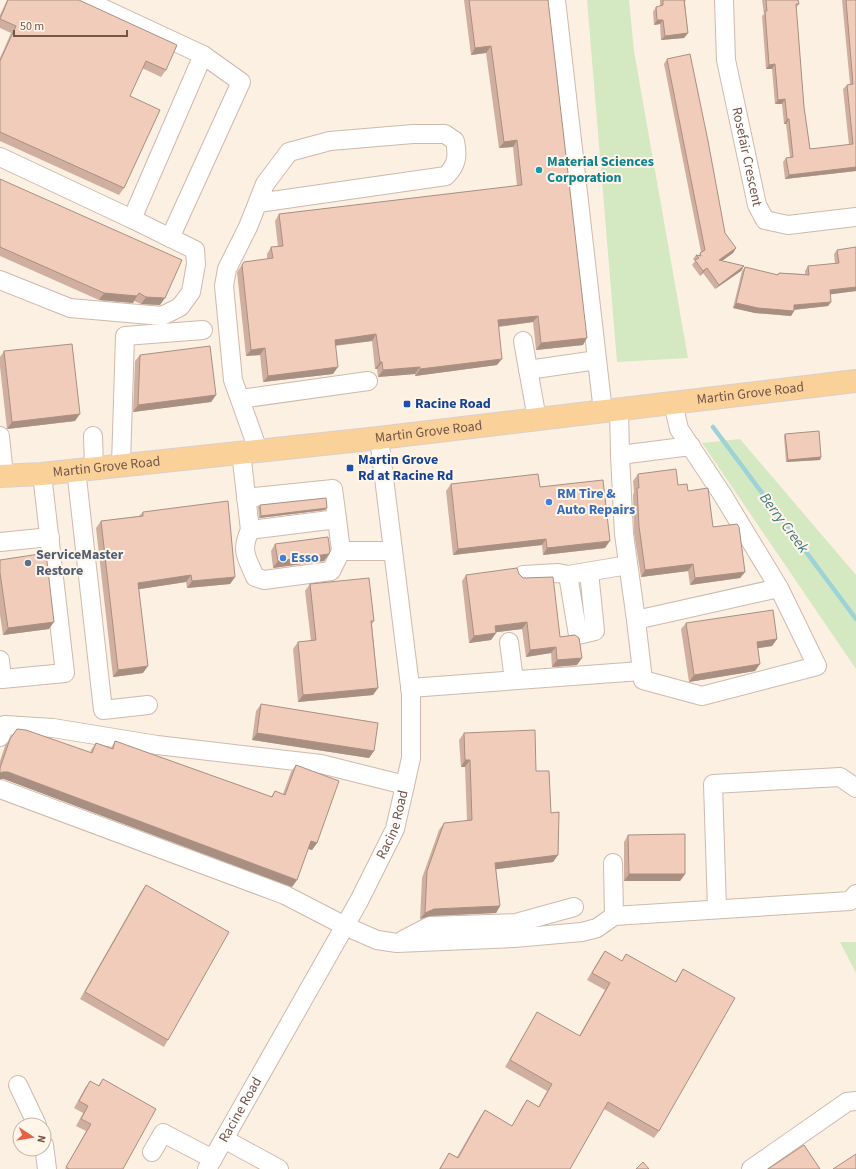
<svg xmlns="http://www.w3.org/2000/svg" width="856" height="1169" viewBox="0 0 856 1169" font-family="'Source Sans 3',sans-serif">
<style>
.green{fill:#d4e9c1}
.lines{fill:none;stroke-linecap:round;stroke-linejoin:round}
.stream{stroke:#9dd2d7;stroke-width:4.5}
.minor-casing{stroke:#cfb9ac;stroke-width:20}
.major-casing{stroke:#d8cfcc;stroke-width:24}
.minor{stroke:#fff;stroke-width:18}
.major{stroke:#fbd19a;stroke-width:22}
.wall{fill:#d0afa0}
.shaded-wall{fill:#a98f82}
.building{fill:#f2ccba;stroke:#a98f82}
.culture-dot{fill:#0f9aa8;stroke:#fff5e8;stroke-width:1.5}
.transit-dot{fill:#1a4fb4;stroke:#fff5e8;stroke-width:1.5}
.shop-dot{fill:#3f7fe0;stroke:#fff5e8;stroke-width:1.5}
.service-dot{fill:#5c6f8a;stroke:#fff5e8;stroke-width:1.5}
.labels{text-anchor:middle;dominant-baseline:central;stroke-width:4;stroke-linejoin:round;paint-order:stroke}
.street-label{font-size:14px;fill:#745548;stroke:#fff5e8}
.culture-label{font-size:14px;font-weight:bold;fill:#0d838f;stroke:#fff5e8;text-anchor:start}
.transit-label{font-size:14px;font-weight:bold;fill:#164399;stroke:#fff5e8;text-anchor:start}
.shop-label{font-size:14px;font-weight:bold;fill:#366cbe;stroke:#fff5e8;text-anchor:start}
.service-label{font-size:14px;font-weight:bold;fill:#4e5e75;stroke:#fff5e8;text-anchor:start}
.water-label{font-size:15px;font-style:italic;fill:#3f7a80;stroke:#fff5e8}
</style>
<rect width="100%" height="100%" fill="#fcf0e2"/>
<path class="green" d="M 587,0 L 629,0 L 634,51 L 688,358 L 617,362 Z
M 740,439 L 856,575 L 856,669 L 702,443 Z
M 840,942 L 856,942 L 856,973 Z"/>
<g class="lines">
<path class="stream" d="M 713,427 L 856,619"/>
<g class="minor-casing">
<g id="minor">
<path d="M 556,0 L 603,412"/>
<path id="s1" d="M 724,0 L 726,60 L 757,205 L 765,220 L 788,225 L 856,217"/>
<path d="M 0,157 L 132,219 L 203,55 L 85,0"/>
<path d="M 258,203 L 446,176 C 457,165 458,156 455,141 L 445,134 L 413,134 L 330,141 L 289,152 L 265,184 L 248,227 L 227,269 L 224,286 L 233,380 L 258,450"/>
<path d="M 170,238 L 241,82 L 203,55"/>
<path d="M 0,280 L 70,308 L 162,316 L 180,307 L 191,292 L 196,264 L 195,250 L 132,219"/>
<path d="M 523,341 L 537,419"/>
<path d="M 528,370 L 597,360"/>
<path d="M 240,399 L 368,381"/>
<path d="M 619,409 L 620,455 L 691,446"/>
<path d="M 0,436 L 4,476"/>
<path d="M 93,436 L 94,467"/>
<path d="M 241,452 L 250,530 L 337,519 L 341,551 L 393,551"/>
<path d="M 620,455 L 624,534 L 636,620 L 779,588 L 722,494 L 679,429 L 673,403"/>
<path d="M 121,464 L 125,336 L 203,330"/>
<path d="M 76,469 L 103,710 L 148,705"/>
<path d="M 246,498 L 333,489 L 337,519"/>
<path d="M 250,530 C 240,552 247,557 255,577 L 264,580 L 331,571 L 341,551"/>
<path d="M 0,542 L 50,537"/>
<path d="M 523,575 L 558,573 L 568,575 L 628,565"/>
<path d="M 568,575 L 578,635 L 595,631 L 589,572"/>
<path d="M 636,620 L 643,680 L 702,696 L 817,666 L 779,588"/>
<path d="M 509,642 L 514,680"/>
<path d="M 0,660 L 2,679 L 65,673 L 42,474"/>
<path d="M 410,688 L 641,671"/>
<path d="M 0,737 L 5,725 L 53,728 L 157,745 L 321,764 L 405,785"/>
<path d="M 0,789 L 285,895 L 345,926 L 377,940 L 397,943 L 514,938 L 582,932 L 597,928 L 614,916 L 850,901 L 856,894"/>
<path d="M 613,863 L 614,916"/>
<path d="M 717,909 L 713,784 L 840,777 L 856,788"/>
<path d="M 403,940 L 430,926 L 516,923 L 574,907"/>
<path d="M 18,1085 L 37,1125"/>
<path d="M 224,1139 L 279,1169"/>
<path d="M 44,1145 L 47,1169"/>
<path d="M 152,1152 L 163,1133 L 213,1159"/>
<path id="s2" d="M 207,1169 L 359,901 L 395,829 L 405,785 L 411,758 L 411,694 L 379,438"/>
<path d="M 751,1169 L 847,1102 L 856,1101"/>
</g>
</g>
<g class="major-casing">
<g id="major">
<path id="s3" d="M 0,476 L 42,474 L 379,438 L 856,381"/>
</g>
</g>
<use href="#minor" class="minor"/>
<use href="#major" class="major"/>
</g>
<path class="wall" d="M 7,0 L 79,0 L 166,70 L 161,77 L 142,68 L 130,96 L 124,188 L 119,195 L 0,141 L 0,58 L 11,33 L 0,28 L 0,15 Z
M 464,0 L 548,0 L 583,345 L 536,350 L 533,322 L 499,327 L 497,365 L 415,376 L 415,374 L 378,377 L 377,369 L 375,369 L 372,341 L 335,346 L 333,374 L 263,382 L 260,355 L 246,356 L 237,272 L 244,262 L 267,259 L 267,254 L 271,247 L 278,247 L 275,221 L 279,214 L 517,186 L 513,147 L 499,148 L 486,53 L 471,55 Z
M 660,0 L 686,0 L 685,2 L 688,33 L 684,38 L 661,40 L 660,24 L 654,25 L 653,12 L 656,7 L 660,6 Z
M 762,0 L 798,0 L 799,4 L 796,8 L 804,107 L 810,149 L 849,145 L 843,89 L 847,85 L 850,84 L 842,0 L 856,0 L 856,171 L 785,179 L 783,162 L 786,158 L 790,157 L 786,124 L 784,124 L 782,104 L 775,104 L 772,69 L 766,69 L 762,16 L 764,14 Z
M 667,59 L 725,233 L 736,248 L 733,253 L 722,261 L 744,266 L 741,271 L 715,289 L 703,273 L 700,276 L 692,265 L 695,261 L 693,259 L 696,255 L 699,255 L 701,252 L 664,64 Z
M 0,179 L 160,305 L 141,304 L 134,301 L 133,303 L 99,300 L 0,256 Z
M 837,250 L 856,291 L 830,294 L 831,302 L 828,306 L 794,310 L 794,311 L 791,316 L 755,313 L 733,308 L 742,271 L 745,267 L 777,275 L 779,273 L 805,274 L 805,271 L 808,266 L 835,264 L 834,254 Z
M 4,351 L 75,421 L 7,429 L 0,367 L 0,357 Z
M 140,355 L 216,395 L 211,402 L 133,412 L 135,361 Z
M 785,434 L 821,457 L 820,460 L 786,462 L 784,436 Z
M 638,474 L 678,485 L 688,491 L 745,572 L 740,578 L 690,585 L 688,571 L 641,577 L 634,533 L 633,495 L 634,492 L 633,481 Z
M 451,484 L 540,487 L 605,548 L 543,555 L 542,545 L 453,555 L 446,491 Z
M 260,505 L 325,510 L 259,518 L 258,507 Z
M 143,512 L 235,577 L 230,584 L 187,588 L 186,582 L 139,589 L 143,673 L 113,677 L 96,528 L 101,521 L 139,516 Z
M 275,544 L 329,554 L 324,561 L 273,568 L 271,551 Z
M 0,560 L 49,629 L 3,635 L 0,615 Z
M 519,574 L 560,637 L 577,665 L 552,667 L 551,653 L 526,657 L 522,629 L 496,632 L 496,633 L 491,640 L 469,643 L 462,581 L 466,575 Z
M 310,584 L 374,621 L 372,624 L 378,688 L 373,695 L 298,702 L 293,649 L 298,642 L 311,641 L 305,591 Z
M 686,623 L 777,639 L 772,646 L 758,648 L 755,671 L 689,682 L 681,629 Z
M 261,704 L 374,751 L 369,758 L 252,740 L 256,711 Z
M 17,729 L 90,753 L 91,750 L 96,743 L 111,748 L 115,741 L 271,797 L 275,791 L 283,794 L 291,772 L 296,765 L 317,843 L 312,850 L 308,849 L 297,880 L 292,887 L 4,779 L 0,779 L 0,761 L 5,746 Z
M 464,733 L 536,771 L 551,813 L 558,855 L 553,862 L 496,869 L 500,906 L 496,913 L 430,916 L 420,919 L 422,878 L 439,830 L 444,823 L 467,821 L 465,767 L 461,767 L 459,740 Z
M 628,835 L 685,874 L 680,881 L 624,881 L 624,842 Z
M 146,885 L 168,1040 L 164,1047 L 80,999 L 141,892 Z
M 605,951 L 622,961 L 626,954 L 675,982 L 683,969 L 659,1131 L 654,1138 L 604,1109 L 570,1169 L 439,1169 L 449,1153 L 457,1157 L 480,1117 L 485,1110 L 512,1126 L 522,1107 L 527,1100 L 538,1107 L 547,1091 L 505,1067 L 533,1019 L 537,1012 L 579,1036 L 605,990 L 587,980 L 600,958 Z
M 103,1079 L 123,1169 L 65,1169 L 86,1131 L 76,1126 L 83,1113 L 74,1108 L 85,1088 L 90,1081 L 98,1086 Z"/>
<path class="shaded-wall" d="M 657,20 L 663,20 L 660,24 L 654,25 Z
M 688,33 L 684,38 L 661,40 L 665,36 Z
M 491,46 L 486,53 L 471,55 L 475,48 Z
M 775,64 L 772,69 L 766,69 L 769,65 Z
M 785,99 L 782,104 L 775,104 L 778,100 Z
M 787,119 L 789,119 L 786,124 L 784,124 Z
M 517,140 L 513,147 L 499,148 L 504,142 Z
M 856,167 L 856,171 L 785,179 L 789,175 Z
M 736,248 L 733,253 L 716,265 L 719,260 Z
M 744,266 L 741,271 L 715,289 L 719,285 Z
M 707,268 L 703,273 L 700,276 L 703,271 Z
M 856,287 L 856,291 L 826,295 L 830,290 Z
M 104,293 L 137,296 L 133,303 L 99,300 Z
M 146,297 L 165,298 L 160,305 L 141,304 Z
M 831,302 L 828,306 L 791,310 L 794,305 Z
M 736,303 L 794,311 L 791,316 L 755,313 L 733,308 Z
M 538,316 L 533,322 L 493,327 L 498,320 Z
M 376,334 L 372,341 L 330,346 L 335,340 Z
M 587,338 L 583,345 L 536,350 L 541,343 Z
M 265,348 L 260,355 L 246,356 L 251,350 Z
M 502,359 L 497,365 L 415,376 L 420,369 Z
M 380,362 L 382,362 L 377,369 L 375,369 Z
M 338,367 L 333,374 L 263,382 L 268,376 Z
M 420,367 L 415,374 L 378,377 L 383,370 Z
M 216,395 L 211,402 L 133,412 L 138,405 Z
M 80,414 L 75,421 L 7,429 L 12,422 Z
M 821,457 L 820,460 L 786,462 L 788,460 Z
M 327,508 L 325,510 L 259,518 L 261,516 Z
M 546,539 L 542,545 L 453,555 L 458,549 Z
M 610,541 L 605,548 L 543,555 L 547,548 Z
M 329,554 L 324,561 L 273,568 L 278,561 Z
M 693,564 L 688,571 L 641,577 L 645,570 Z
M 745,572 L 740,578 L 690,585 L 695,578 Z
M 191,575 L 186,582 L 134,590 L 138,583 Z
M 235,577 L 230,584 L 187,588 L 192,581 Z
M 54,622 L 49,629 L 3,635 L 8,628 Z
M 527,622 L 522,629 L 490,633 L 495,626 Z
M 496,633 L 491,640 L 469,643 L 474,636 Z
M 777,639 L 772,646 L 752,649 L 757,642 Z
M 556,647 L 551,653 L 526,657 L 530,650 Z
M 582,658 L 577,665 L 552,667 L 557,660 Z
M 760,664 L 755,671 L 689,682 L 694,675 Z
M 148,666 L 143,673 L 113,677 L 118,670 Z
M 378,688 L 373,695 L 298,702 L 303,695 Z
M 257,733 L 374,751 L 369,758 L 252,740 Z
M 465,760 L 470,760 L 465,767 L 461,767 Z
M 3,772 L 8,772 L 297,880 L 292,887 L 4,779 L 0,779 L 0,773 Z
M 311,841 L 317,843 L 312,850 L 306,848 Z
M 558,855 L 553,862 L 490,870 L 495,863 Z
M 629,874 L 685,874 L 680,881 L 624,881 Z
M 500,906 L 496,913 L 430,916 L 420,919 L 425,913 L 434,909 Z"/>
<path class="building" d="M 8,0 L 79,0 L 177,45 L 166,70 L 146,61 L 130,96 L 160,110 L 124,188 L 0,132 L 0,61 L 16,26 L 0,19 Z
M 469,0 L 548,0 L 587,338 L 541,343 L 538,316 L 498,320 L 502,359 L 420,369 L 420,367 L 383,370 L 382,362 L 380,362 L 376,334 L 335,340 L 338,367 L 268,376 L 265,348 L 251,350 L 242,265 L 244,262 L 273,258 L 271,247 L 283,246 L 279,214 L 522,185 L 517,140 L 504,142 L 491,46 L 475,48 Z
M 663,0 L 684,0 L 688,33 L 665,36 L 663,20 L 657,20 L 656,7 L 663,5 Z
M 766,0 L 798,0 L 799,4 L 796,4 L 804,107 L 810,149 L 853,144 L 847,85 L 853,84 L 846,0 L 856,0 L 856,167 L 789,175 L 786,158 L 793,157 L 789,119 L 787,119 L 785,99 L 778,100 L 775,64 L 769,65 L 765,11 L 767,11 Z
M 690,54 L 708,141 L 725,233 L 736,248 L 719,260 L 744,266 L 719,285 L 707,268 L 703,271 L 695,260 L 699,258 L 696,255 L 701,256 L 700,253 L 705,250 L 667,59 Z
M 0,179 L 182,260 L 165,298 L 146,297 L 139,293 L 137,296 L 104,293 L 0,247 Z
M 856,247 L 856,287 L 830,290 L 831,302 L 794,305 L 794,311 L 758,308 L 736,303 L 745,267 L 778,275 L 779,273 L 809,275 L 808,266 L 839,263 L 837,250 Z
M 72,344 L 80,414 L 12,422 L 4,351 Z
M 210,346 L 216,395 L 138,405 L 140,355 Z
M 819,431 L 821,457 L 788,460 L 785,434 Z
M 676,469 L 678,485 L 687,484 L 688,491 L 708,488 L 713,527 L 737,524 L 739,527 L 745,572 L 695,578 L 693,564 L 645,570 L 639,526 L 637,488 L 639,488 L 638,474 Z
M 538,474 L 540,487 L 603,480 L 610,541 L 547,548 L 546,539 L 458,549 L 451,484 Z
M 326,498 L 327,508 L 261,516 L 260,505 Z
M 228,501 L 235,577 L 192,581 L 191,575 L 138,583 L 148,666 L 118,670 L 101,521 L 143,516 L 143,512 Z
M 328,537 L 330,551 L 329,554 L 278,561 L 275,544 Z
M 46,553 L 54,622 L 8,628 L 0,573 L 0,560 Z
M 517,568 L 519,574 L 523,578 L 553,577 L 560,637 L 575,635 L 579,638 L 582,658 L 557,660 L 556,647 L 530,650 L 527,622 L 495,626 L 496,633 L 474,636 L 466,575 Z
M 369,578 L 374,621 L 371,621 L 378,688 L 303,695 L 298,642 L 316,640 L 310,584 Z
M 773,610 L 777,639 L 757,642 L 760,664 L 694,675 L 686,623 Z
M 261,704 L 378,723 L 374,751 L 257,733 Z
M 17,729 L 26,730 L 92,753 L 96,743 L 113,749 L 115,741 L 118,742 L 272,797 L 275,791 L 285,795 L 296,765 L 339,781 L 317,843 L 311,841 L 297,880 L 8,772 L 3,772 L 0,773 L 0,768 L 10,739 Z
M 535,730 L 536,771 L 549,771 L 551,813 L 559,812 L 558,855 L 495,863 L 500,906 L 434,909 L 425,913 L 427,871 L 444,823 L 472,820 L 470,760 L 465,760 L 464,733 Z
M 685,834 L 685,874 L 629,874 L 628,835 Z
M 146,885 L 229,932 L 168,1040 L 85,992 Z
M 605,951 L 622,961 L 626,954 L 676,982 L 683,969 L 735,998 L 659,1131 L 608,1102 L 570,1169 L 440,1169 L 449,1153 L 458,1158 L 485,1110 L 512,1126 L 527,1100 L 539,1107 L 552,1084 L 510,1060 L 537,1012 L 580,1036 L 610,983 L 592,973 Z
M 103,1079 L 156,1109 L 123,1169 L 69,1169 L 66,1167 L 91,1124 L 81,1119 L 88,1106 L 79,1101 L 90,1081 L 99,1086 Z
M 804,1145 L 820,1169 L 768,1169 Z
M 856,1154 L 856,1169 L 833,1169 Z
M 643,1162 L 649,1169 L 636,1169 Z"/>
<circle class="culture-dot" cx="539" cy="170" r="4"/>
<g class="transit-dot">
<rect x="403" y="400" width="8" height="8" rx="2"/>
<rect x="346" y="464" width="8" height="8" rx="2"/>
</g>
<g class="shop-dot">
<circle cx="549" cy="502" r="4"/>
<circle cx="283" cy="558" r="4"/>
</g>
<circle class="service-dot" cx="28" cy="563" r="4"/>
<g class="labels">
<g class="street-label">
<text stroke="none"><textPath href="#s1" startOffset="159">Rosefair Crescent</textPath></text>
<text stroke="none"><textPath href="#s3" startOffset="755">Martin Grove Road</textPath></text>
<text stroke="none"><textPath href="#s3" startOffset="431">Martin Grove Road</textPath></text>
<text stroke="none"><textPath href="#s3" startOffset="107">Martin Grove Road</textPath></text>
<text stroke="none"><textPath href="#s2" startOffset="392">Racine Road</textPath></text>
<text stroke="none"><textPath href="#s2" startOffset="68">Racine Road</textPath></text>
</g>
<g class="culture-label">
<text x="547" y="162">Material Sciences<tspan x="547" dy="16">Corporation</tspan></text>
</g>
<g class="transit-label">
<text x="415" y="404">Racine Road</text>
<text x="358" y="460">Martin Grove<tspan x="358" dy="16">Rd at Racine Rd</tspan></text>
</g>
<g class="shop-label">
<text x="557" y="494">RM Tire &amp;<tspan x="557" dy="16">Auto Repairs</tspan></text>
<text x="291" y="558">Esso</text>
</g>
<g class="service-label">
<text x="36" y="555">ServiceMaster<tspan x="36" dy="16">Restore</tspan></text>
</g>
<g class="water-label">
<text transform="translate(784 523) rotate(53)">Berry Creek</text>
</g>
</g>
<g transform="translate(32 1137) rotate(102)"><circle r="19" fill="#fff5e8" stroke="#c7b5a8"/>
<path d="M0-3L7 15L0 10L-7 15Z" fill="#e76046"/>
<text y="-6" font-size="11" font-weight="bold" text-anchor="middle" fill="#745548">N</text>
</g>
<path d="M14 30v6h113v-6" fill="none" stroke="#745548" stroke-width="2"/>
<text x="20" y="30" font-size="12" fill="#745548" stroke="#fff5e8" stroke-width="3" paint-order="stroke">50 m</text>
</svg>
